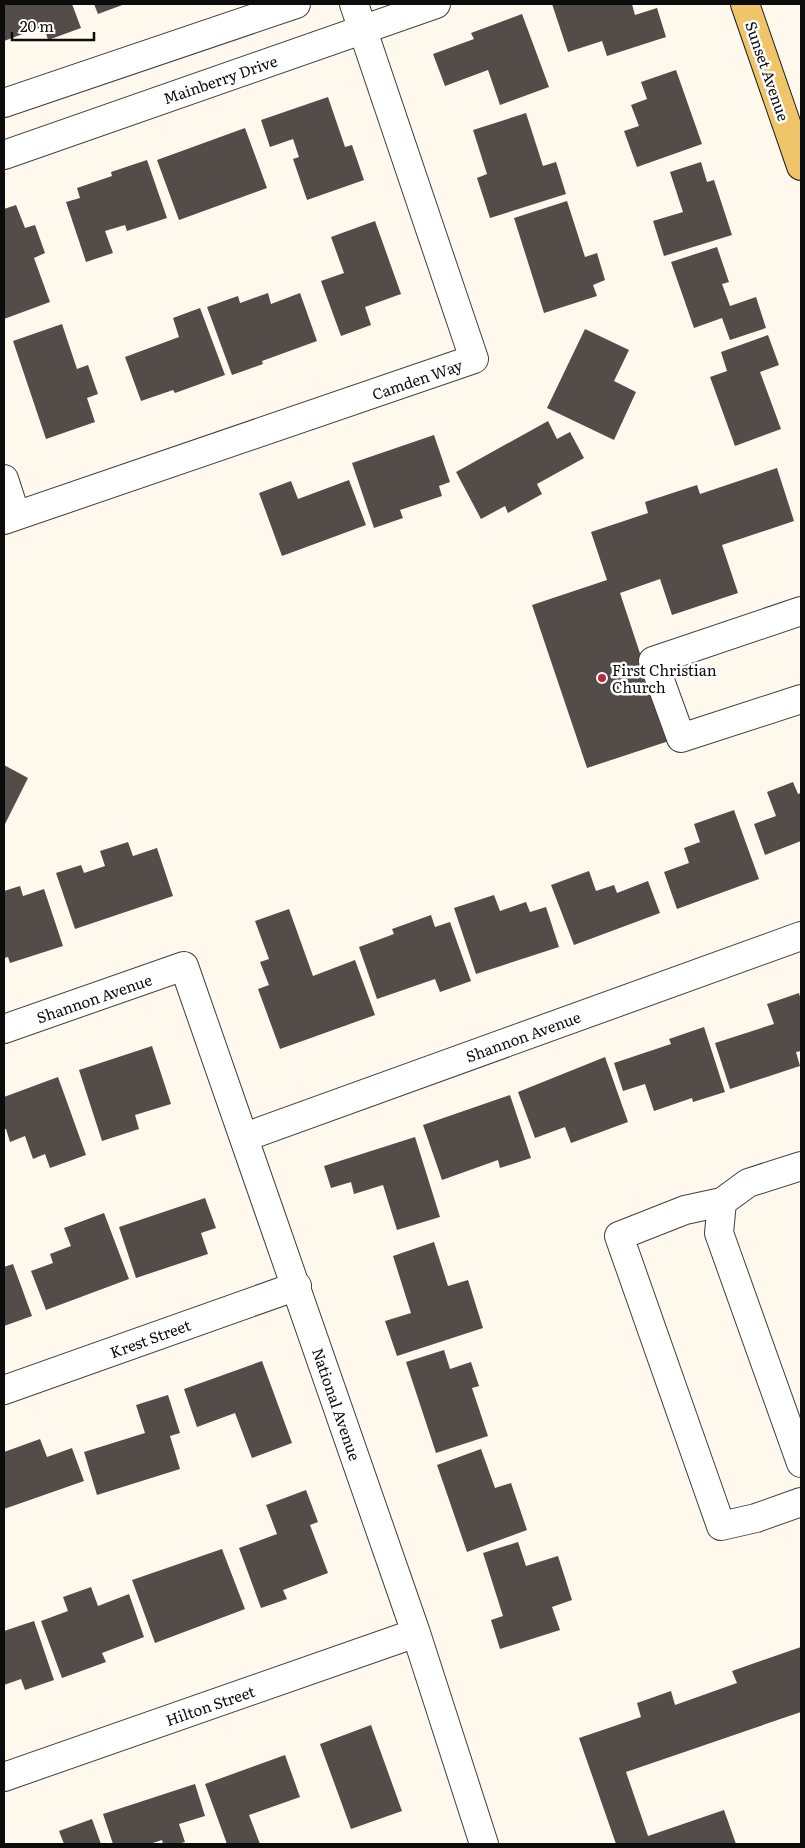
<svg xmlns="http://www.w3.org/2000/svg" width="805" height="1848" viewBox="0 0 805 1848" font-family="Literata,serif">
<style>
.building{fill:#544c49}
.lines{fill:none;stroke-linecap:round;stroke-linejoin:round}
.minor-casing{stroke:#3f3f3f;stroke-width:30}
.major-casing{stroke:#1d1d1d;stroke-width:30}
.minor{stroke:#fff;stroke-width:28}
.major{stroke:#f0c569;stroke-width:28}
.poi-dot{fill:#b32d3d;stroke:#fff;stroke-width:2}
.labels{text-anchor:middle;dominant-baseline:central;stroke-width:5;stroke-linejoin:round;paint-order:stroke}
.street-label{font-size:15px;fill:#0c0c0c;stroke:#fff}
.poi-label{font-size:15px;fill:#0c0c0c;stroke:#fff;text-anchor:start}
</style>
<rect width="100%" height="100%" fill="#fef9ec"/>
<path class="building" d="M 4,4 L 72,4 L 81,28 L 48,40 L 44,26 L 4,41 Z
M 94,4 L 125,4 L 98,14 Z
M 552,4 L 632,4 L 635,15 L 657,8 L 666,37 L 607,56 L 602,41 L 568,52 Z
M 522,14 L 549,87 L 500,105 L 488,70 L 445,86 L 433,54 L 474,39 L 471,33 Z
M 676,70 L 702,144 L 637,167 L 624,131 L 639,126 L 631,105 L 647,99 L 641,82 Z
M 328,97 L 345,147 L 352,145 L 364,180 L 307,200 L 293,159 L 299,157 L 293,139 L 270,147 L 261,120 Z
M 526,113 L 543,166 L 556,162 L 566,194 L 490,218 L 477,178 L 487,174 L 473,130 Z
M 245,128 L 267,188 L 179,220 L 157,160 Z
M 147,160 L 167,218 L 127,231 L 125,225 L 105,231 L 113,253 L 86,262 L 66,202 L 80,198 L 77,188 L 112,176 L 111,172 Z
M 701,162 L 707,182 L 714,180 L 732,235 L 664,256 L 653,221 L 683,212 L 670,172 Z
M 567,201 L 585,257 L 597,253 L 605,280 L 593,285 L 597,296 L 544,313 L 514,218 Z
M 16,205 L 25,228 L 35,225 L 45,253 L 34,258 L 50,302 L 4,319 L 4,209 Z
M 375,221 L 401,294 L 365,307 L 371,325 L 341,336 L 321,281 L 344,273 L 331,237 Z
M 717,247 L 729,282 L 722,284 L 730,306 L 756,297 L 766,328 L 730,340 L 722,318 L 694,328 L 671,262 Z
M 268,293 L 271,304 L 300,293 L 317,341 L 262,361 L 263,364 L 232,375 L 207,307 L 238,296 L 240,303 Z
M 200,308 L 225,375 L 175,393 L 173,390 L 141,401 L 125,357 L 179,337 L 173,318 Z
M 62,324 L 77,369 L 88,365 L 98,394 L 87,398 L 95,422 L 46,439 L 13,341 Z
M 585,329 L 629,350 L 614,381 L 636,392 L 614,440 L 547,408 Z
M 768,335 L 779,365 L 760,372 L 781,429 L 735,446 L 710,377 L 727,371 L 721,352 Z
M 548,421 L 557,439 L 570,432 L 584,458 L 537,484 L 542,494 L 508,513 L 505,506 L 481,519 L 456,472 Z
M 434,435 L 450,482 L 439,486 L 442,496 L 400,510 L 403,518 L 374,528 L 352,463 Z
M 777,468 L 794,521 L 722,545 L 738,593 L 672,615 L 660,579 L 620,593 L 669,741 L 587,768 L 532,605 L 607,580 L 591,532 L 648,513 L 645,502 L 697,485 L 700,494 Z
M 349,480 L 366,525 L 282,556 L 259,493 L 291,481 L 298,499 Z
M 4,765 L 28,778 L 4,826 Z
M 793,782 L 798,794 L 801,793 L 801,841 L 765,855 L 754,824 L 776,816 L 767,792 Z
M 734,810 L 759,879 L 677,909 L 664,872 L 689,863 L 684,848 L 700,842 L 694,824 Z
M 128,842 L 133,856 L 157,848 L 173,896 L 75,929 L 56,873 L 81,865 L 84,873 L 105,866 L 100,851 Z
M 589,871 L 596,891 L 614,885 L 617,893 L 648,881 L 660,913 L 574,945 L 551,885 Z
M 20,886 L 23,896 L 44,889 L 63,946 L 10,963 L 8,957 L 4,958 L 4,891 Z
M 494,895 L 500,911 L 526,902 L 530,912 L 546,907 L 559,947 L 476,974 L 454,908 Z
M 289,909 L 313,976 L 355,960 L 375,1015 L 280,1049 L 258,989 L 269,985 L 260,962 L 269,959 L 255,921 Z
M 431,915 L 435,927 L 450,922 L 471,981 L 440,992 L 435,979 L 377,999 L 359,947 L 394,934 L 392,929 Z
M 799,993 L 801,1001 L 801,1051 L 796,1052 L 800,1066 L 730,1089 L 715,1043 L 774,1024 L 767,1004 Z
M 704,1027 L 725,1092 L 693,1102 L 692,1098 L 654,1111 L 645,1084 L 623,1091 L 614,1063 L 671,1044 L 669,1039 Z
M 152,1046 L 171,1104 L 135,1115 L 139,1129 L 102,1141 L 79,1070 Z
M 605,1057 L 628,1122 L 571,1143 L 565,1127 L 535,1138 L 518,1092 Z
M 58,1077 L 86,1155 L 50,1168 L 45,1154 L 33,1159 L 25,1136 L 10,1142 L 6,1129 L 4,1129 L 4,1097 Z
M 510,1095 L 531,1158 L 500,1168 L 498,1160 L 442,1180 L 423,1125 Z
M 415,1137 L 440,1217 L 397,1230 L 383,1185 L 354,1194 L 351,1182 L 331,1188 L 324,1166 Z
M 205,1198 L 216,1228 L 201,1233 L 208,1254 L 136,1278 L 119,1227 Z
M 104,1213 L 129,1279 L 46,1310 L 31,1271 L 53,1263 L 50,1254 L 71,1246 L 64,1228 Z
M 434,1242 L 448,1286 L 468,1280 L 483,1328 L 397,1356 L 385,1321 L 411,1313 L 393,1256 Z
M 13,1264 L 32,1316 L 4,1326 L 4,1267 Z
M 444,1350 L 450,1369 L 471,1362 L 479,1386 L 472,1388 L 488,1436 L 436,1453 L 406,1362 Z
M 262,1361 L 292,1443 L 252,1458 L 235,1413 L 197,1427 L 184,1389 Z
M 168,1395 L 180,1433 L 170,1436 L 180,1469 L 97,1495 L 84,1452 L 145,1433 L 136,1405 Z
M 40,1439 L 47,1457 L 72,1448 L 84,1481 L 4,1509 L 4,1452 Z
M 481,1449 L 495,1488 L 511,1483 L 527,1530 L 467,1552 L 437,1465 Z
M 306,1490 L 318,1522 L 310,1525 L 328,1573 L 283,1590 L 287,1599 L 261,1608 L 239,1548 L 277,1534 L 266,1505 Z
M 518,1542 L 526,1566 L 558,1556 L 572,1600 L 552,1607 L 560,1630 L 500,1649 L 491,1620 L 503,1616 L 483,1553 Z
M 222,1549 L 245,1609 L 155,1643 L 132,1580 Z
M 91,1587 L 98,1606 L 129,1594 L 144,1637 L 102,1653 L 106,1662 L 62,1678 L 41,1621 L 68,1611 L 63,1597 Z
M 34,1621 L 54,1680 L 25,1690 L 21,1679 L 4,1685 L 4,1631 Z
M 801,1647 L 801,1712 L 626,1772 L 648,1836 L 724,1810 L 736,1844 L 616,1844 L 579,1738 L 641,1717 L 637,1703 L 671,1691 L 675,1705 L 737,1683 L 732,1671 Z
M 371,1725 L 402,1811 L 351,1829 L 320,1744 Z
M 285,1755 L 300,1797 L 249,1815 L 260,1844 L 227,1844 L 205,1784 Z
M 195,1784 L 205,1816 L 179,1824 L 185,1842 L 177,1844 L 163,1844 L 162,1840 L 150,1844 L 113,1844 L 103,1814 Z
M 92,1819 L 101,1844 L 64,1844 L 59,1831 Z"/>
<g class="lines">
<g class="minor-casing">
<path id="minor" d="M 4,103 L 296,4
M 4,155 L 436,4
M 4,479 L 16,516
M 4,520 L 474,359 L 354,4
M 801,611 L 653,661 L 681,738 L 801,699
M 4,1029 L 184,966 L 416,1633 L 484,1844
M 245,1137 L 801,936
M 801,1166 L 748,1183 L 722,1202 L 719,1233 L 801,1463
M 722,1202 L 685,1210 L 619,1236 L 721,1526 L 756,1518 L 801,1502
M 4,1390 L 297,1286
M 4,1777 L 416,1633"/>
</g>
<g class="major-casing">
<path id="major" d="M 745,4 L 801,166"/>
</g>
<use href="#minor" class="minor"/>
<use href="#major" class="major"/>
</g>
<circle class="poi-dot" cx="602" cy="678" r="5"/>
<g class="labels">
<g class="street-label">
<text transform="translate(768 71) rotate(71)">Sunset Avenue</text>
<text transform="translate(220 79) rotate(-19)">Mainberry Drive</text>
<text transform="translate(417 379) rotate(-19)">Camden Way</text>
<text transform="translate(94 998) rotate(-19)">Shannon Avenue</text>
<text transform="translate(523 1036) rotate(-20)">Shannon Avenue</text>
<text transform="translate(150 1338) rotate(-20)">Krest Street</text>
<text transform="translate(337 1404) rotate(71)">National Avenue</text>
<text transform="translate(210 1705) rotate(-19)">Hilton Street</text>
</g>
<g class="poi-label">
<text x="612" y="669">First Christian<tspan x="612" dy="17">Church</tspan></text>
</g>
</g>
<rect width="805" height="1848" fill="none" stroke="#0c0c0c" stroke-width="10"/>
<path d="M12 32v8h82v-8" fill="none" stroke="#0c0c0c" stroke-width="2.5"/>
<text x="20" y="32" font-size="15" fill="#0c0c0c" stroke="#ffffff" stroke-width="4" paint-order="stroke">20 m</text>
</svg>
